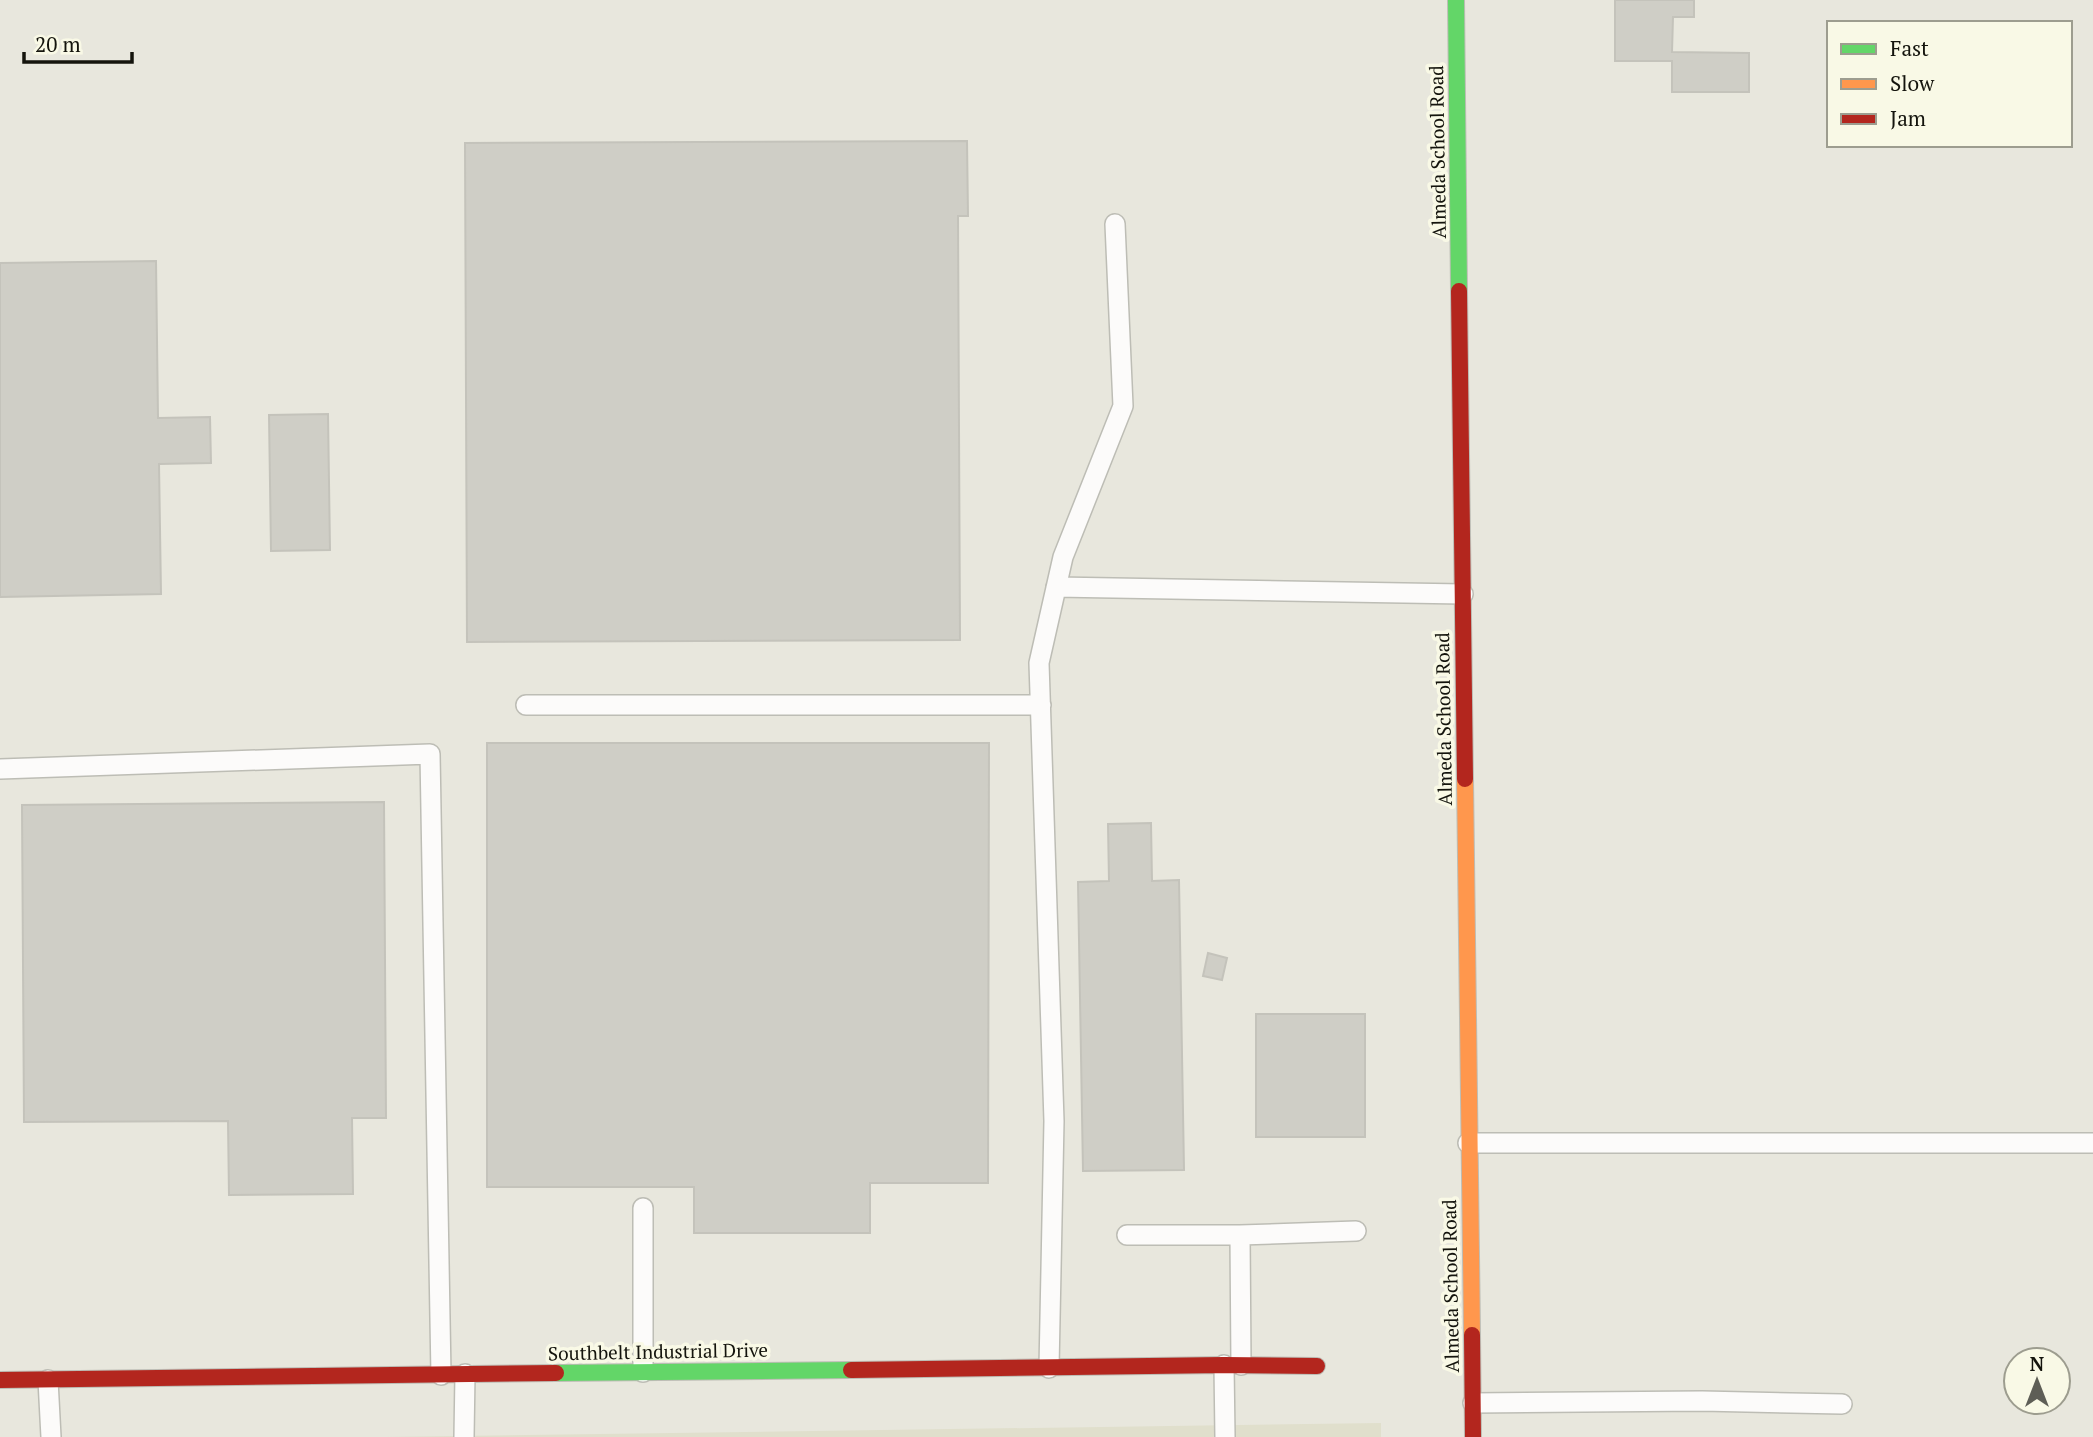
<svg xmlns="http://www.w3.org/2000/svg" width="2093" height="1437" viewBox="0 0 2093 1437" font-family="'PT Serif',serif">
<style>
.built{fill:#e0dfcc}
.building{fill:#cfcec6;stroke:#c4c3bb;stroke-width:2}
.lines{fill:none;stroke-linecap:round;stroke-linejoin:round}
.lane-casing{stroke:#bdbdb5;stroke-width:22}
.fast-casing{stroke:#bdbdb5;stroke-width:18}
.slow-casing{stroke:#bdbdb5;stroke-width:18}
.jam-casing{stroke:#bdbdb5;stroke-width:18}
.lane{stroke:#fcfbfa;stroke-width:19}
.fast{stroke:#63d668;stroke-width:16}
.slow{stroke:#ff974d;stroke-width:16}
.jam{stroke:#b3261e;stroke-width:16}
.labels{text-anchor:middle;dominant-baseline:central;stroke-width:7;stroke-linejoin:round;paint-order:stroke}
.street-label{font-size:19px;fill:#14140d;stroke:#f9f9e6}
</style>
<rect width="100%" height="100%" fill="#e8e7dd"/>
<path class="built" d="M 1381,1423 L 1381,1437 L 386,1437 Z"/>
<path class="building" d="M 1615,0 L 1694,0 L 1694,17 L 1673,17 L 1672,52 L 1749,53 L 1749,92 L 1672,92 L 1672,61 L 1615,61 Z
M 967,141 L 968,216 L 958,216 L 960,640 L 467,642 L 465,143 Z
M 156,261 L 158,418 L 210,417 L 211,463 L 159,464 L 161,594 L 0,597 L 0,263 Z
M 328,414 L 330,550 L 271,551 L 269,415 Z
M 487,743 L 989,743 L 988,1183 L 870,1183 L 870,1233 L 694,1233 L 694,1187 L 487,1187 Z
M 384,802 L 386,1118 L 352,1118 L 353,1194 L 229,1195 L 228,1121 L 24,1122 L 22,805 Z
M 1151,823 L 1152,881 L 1179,880 L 1184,1170 L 1083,1171 L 1078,882 L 1109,881 L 1108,824 Z
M 1208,953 L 1227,958 L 1222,980 L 1203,976 Z
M 1256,1014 L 1365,1014 L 1365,1137 L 1256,1137 Z"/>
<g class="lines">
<g class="lane-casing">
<path id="lane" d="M 1056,587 L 1463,594
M 526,705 L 1041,705
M 0,769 L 430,754 L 441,1375
M 1468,1143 L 2093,1143
M 1127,1235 L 1240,1235
M 1224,1365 L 1225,1437
M 1241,1365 L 1240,1235 L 1356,1231
M 1049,1368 L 1054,1121 L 1039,663 L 1063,557 L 1123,406 L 1115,224
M 643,1372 L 643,1208
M 48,1380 L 51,1437
M 1473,1403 L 1702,1401 L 1842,1404
M 464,1437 L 465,1374"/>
</g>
<g class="fast-casing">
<path id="fast" d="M 1456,0 L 1459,291
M 556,1373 L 851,1370"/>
</g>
<g class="slow-casing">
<path id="slow" d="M 1465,779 L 1472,1335"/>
</g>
<g class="jam-casing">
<path id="jam" d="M 1459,291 L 1465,779
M 1472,1335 L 1473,1437
M 851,1370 L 1224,1365 L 1317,1366
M 0,1380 L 556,1373"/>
</g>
<use href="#lane" class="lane"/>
<use href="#fast" class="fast"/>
<use href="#slow" class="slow"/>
<use href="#jam" class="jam"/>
</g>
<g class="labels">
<g class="street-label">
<text transform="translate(1437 152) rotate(-91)">Almeda School Road</text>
<text transform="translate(1443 719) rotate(-91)">Almeda School Road</text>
<text transform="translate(1450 1286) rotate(-91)">Almeda School Road</text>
<text transform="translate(658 1351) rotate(-1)">Southbelt Industrial Drive</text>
</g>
</g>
<rect x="1827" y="21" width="245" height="126" fill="#f9f9e6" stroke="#9d9d8f" stroke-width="2"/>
<rect x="1841" y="44" width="35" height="10" fill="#63d668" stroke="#9d9d8f" stroke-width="2"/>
<text x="1890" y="56" font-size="21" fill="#14140d">Fast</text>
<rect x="1841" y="79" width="35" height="10" fill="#ff974d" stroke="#9d9d8f" stroke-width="2"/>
<text x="1890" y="91" font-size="21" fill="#14140d">Slow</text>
<rect x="1841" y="114" width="35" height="10" fill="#b3261e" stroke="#9d9d8f" stroke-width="2"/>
<text x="1890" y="126" font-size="21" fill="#14140d">Jam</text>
<g transform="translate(2037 1381)"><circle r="33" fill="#f9f9e6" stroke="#9d9d8f" stroke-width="2"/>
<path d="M0-5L12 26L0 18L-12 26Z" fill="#5e5e56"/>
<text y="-10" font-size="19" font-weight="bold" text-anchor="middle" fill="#14140d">N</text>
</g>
<path d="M24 52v10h108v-10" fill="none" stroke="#14140d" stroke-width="3.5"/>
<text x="35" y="52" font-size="21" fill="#14140d" stroke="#f9f9e6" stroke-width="5" paint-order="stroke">20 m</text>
</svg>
